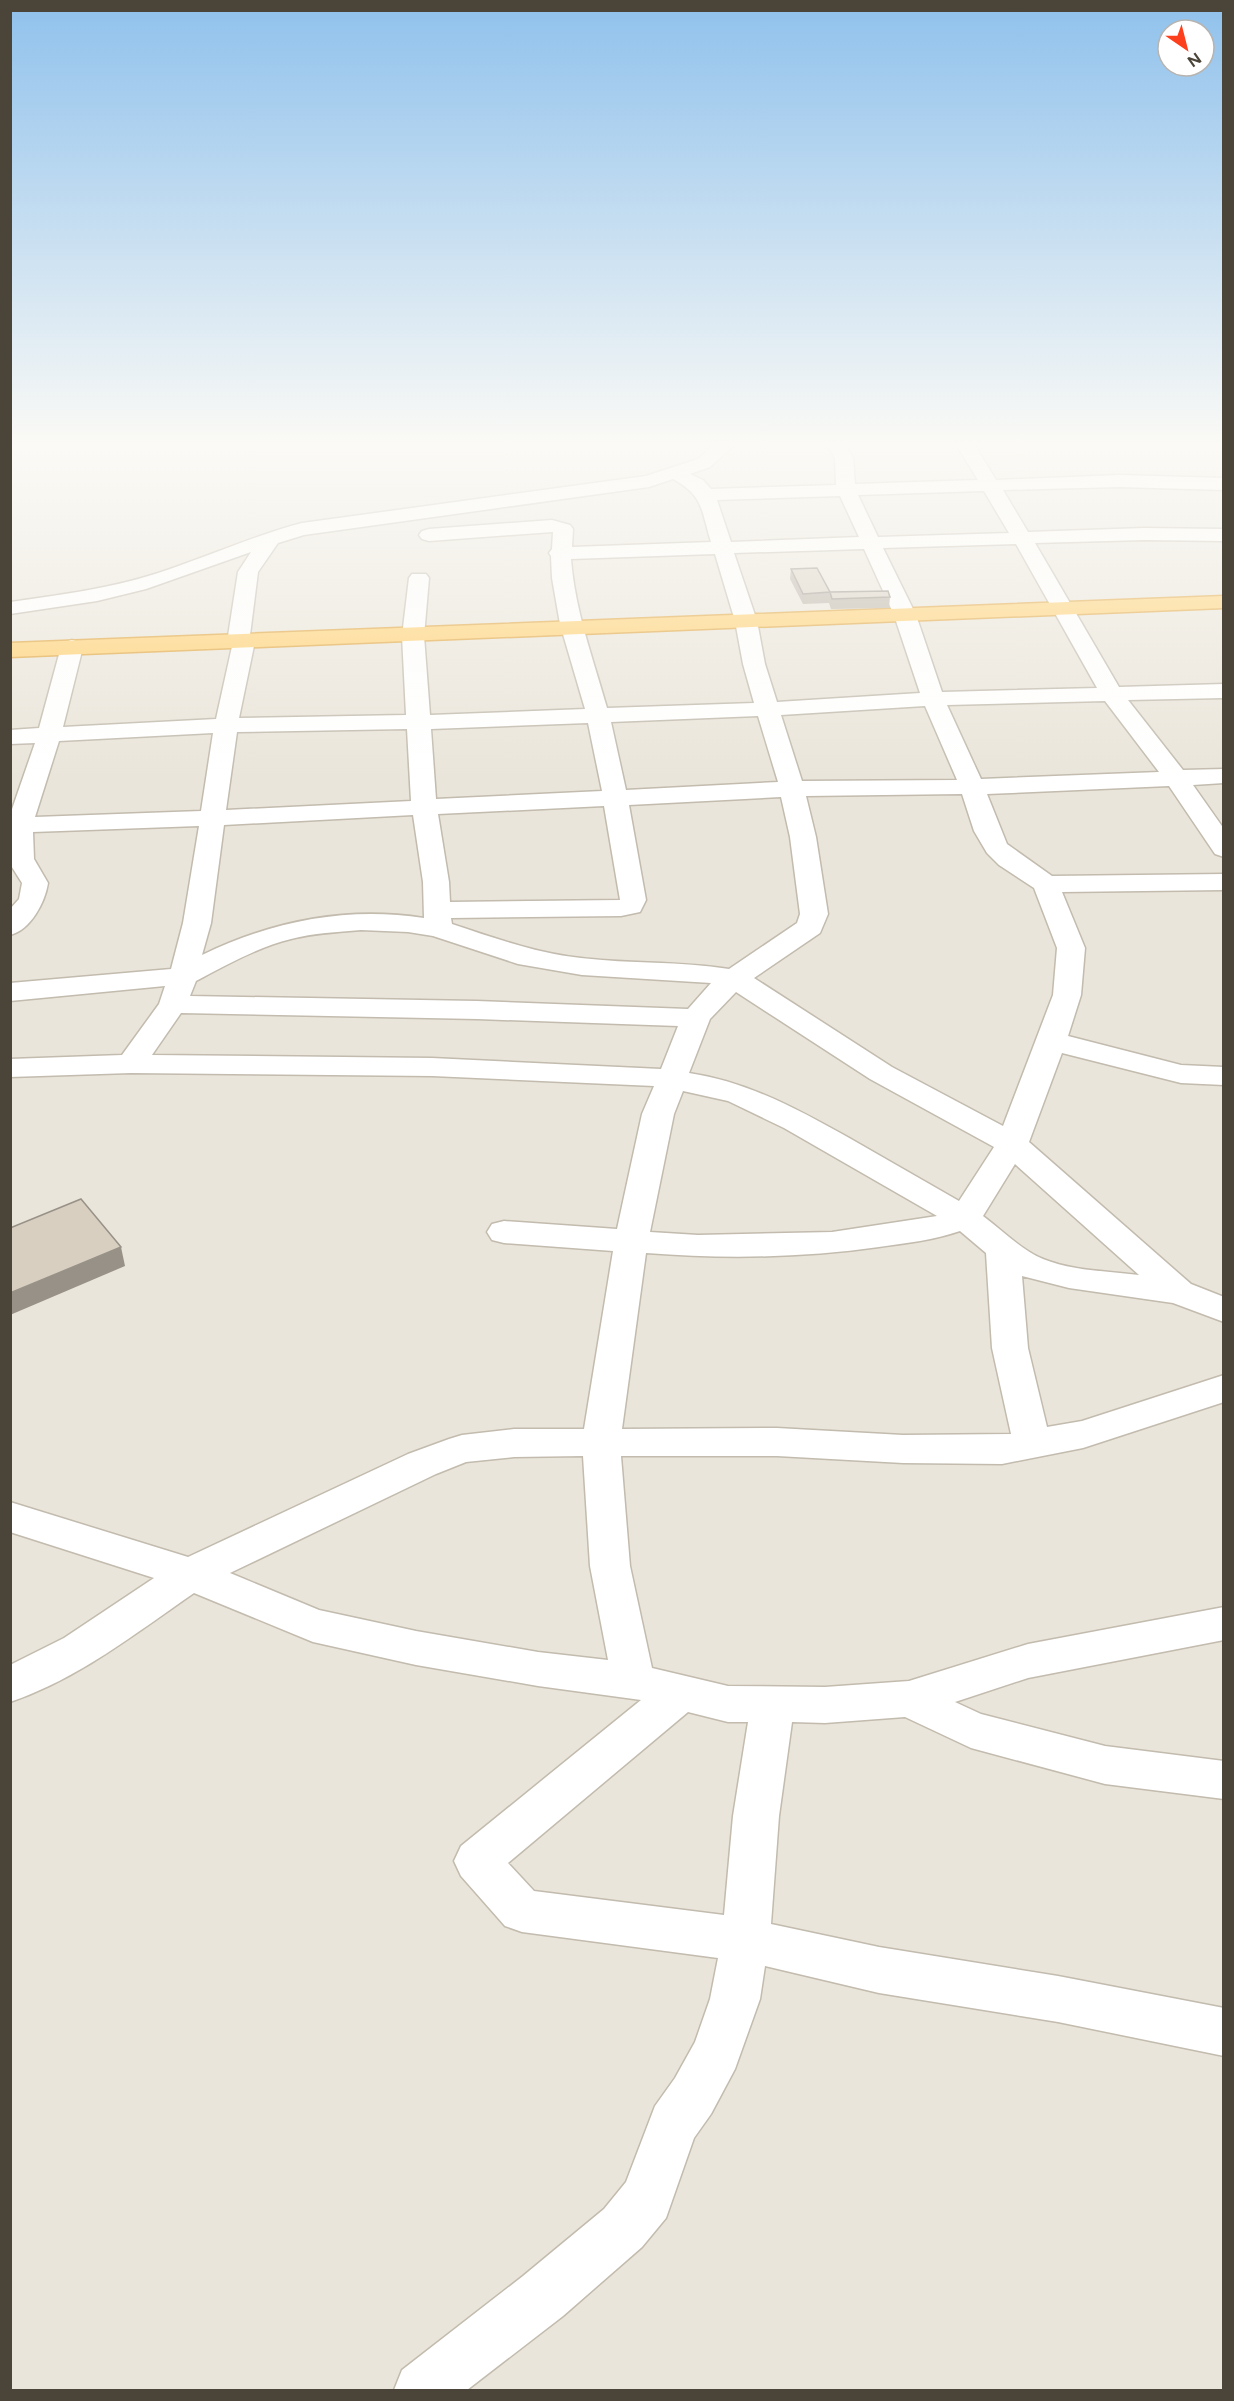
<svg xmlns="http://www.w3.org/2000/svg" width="1234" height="2401" viewBox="0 0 1234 2401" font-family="Figtree,sans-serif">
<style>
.residential{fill:#eae5da}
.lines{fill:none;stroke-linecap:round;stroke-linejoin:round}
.minor-casing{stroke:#c2bbae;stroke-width:3}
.highway-casing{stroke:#e0a43c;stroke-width:3}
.minor{fill:#fff;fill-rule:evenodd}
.highway{fill:#ffcf6e;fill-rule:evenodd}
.wall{fill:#bab2a6}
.shaded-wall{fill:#979187}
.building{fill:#d8cfc1;stroke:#979187;stroke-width:1.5}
</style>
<rect width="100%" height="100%" fill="#f6f3ec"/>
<path class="residential" d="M 11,444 L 1223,444 L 1223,2390 L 11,2390 Z"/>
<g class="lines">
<g class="minor-casing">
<path id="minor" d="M 715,444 L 735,444 L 710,467 L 690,474 L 703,480 L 711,489 L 836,485 L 835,458 L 827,444 L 845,444 L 853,458 L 855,484 L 978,480 L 956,444 L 974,444 L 996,480 L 1119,475 L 1224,478 L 1224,490 L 1119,487 L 1003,490 L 1028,532 L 1144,528 L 1224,529 L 1224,541 L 1144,540 L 1035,543 L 1119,687 L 1224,684 L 1224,698 L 1128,700 L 1183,770 L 1224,769 L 1224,783 L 1193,785 L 1224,829 L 1224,857 L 1215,854 L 1169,786 L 987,794 L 1007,844 L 1052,876 L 1224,874 L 1224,890 L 1062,892 L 1085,948 L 1081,995 L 1068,1036 L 1181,1065 L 1224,1067 L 1224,1085 L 1181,1083 L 1062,1053 L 1029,1142 L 1191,1284 L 1224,1297 L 1224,1322 L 1173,1303 L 1069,1288 L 1022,1276 L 1028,1348 L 1047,1427 L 1082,1421 L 1224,1375 L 1224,1402 L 1083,1448 L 1002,1464 L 903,1463 L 777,1456 L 621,1456 L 630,1566 L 652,1668 L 728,1686 L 825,1687 L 909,1681 L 1028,1644 L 1224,1607 L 1224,1640 L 1028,1678 L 955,1702 L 981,1714 L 1105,1746 L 1224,1761 L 1224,1799 L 1105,1784 L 971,1748 L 905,1717 L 825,1723 L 792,1722 L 779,1816 L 771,1924 L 879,1947 L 1058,1976 L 1224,2008 L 1224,2056 L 1058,2022 L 879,1993 L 765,1966 L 760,1999 L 735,2069 L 711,2114 L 694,2138 L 666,2218 L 642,2247 L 563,2316 L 467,2390 L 394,2390 L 402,2370 L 523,2276 L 604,2209 L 626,2182 L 655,2106 L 675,2078 L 695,2042 L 710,1999 L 718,1958 L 522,1932 L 505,1926 L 461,1876 L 454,1861 L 461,1846 L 641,1700 L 538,1686 L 416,1665 L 313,1642 L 194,1593 C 136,1633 78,1679 10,1702 L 10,1665 L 64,1638 L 154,1578 L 10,1532 L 10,1502 L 188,1557 L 408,1454 L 449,1439 L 462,1435 L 514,1429 L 584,1429 L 613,1251 L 504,1243 L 492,1240 L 487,1232 L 492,1224 L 504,1221 L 617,1229 L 642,1114 L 654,1086 L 432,1076 L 131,1073 L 10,1077 L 10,1059 L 122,1055 L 159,1004 L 165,986 L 10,1001 L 10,983 L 171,969 L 183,923 L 199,826 L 33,832 L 34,859 L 48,883 C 45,902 31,930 10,935 L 10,909 L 19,899 L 22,883 L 10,864 L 10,815 L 35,743 L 10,744 L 10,730 L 39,728 L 61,647 L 64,642 L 72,640 L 80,642 L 83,647 L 63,727 L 216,719 L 233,642 L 228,636 L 238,572 L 251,552 L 146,589 L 97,601 L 10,614 L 10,602 C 59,595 108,589 155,574 C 205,558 252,536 302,523 L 646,476 L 698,459 ZM 673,479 C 704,496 701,510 711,542 L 572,547 L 573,529 L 570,525 L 552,520 L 429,529 L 422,531 L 419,535 L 422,539 L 429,541 L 553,532 L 552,549 L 549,553 L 551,556 L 552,578 L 560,624 L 585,709 L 430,715 L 424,636 L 429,578 L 426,574 L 412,574 L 409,578 L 402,636 L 406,715 L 239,718 L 255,641 L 250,635 L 258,572 L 278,543 L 304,535 L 649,487 ZM 984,491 L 1009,533 L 878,537 L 858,495 ZM 840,496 L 859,537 L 731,542 L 717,500 ZM 1016,544 L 1097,688 L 942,692 L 916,615 L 883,548 ZM 864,549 L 894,615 L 920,693 L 777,702 L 765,664 L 757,621 L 734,553 ZM 715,554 L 735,621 L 743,664 L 754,703 L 607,708 C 593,658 575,611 571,559 ZM 1105,701 L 1159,772 L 981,779 L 947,705 ZM 925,706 L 957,780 L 802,781 L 781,715 ZM 758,716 L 778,782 L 626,790 L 611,722 ZM 588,723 L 602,791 L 436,799 L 431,729 ZM 407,729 L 411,801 L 226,810 L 237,732 ZM 213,733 L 201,811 L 35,817 L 59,741 ZM 962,794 L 974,831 L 987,853 L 999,865 L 1034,888 L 1057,948 L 1053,995 L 1003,1126 L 892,1067 L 754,978 L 820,933 L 828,914 L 816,837 L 806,796 ZM 781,797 L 790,837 L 800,914 L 797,923 L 729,969 C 680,961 631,964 581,958 C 536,953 494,938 452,924 L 451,918 L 621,916 L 640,912 L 646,900 L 629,805 ZM 604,806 L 620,900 L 450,902 L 449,882 L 438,814 ZM 413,815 L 423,882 L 424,918 C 347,906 272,921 202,955 L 211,923 L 224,825 ZM 361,930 L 408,932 L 433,936 L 518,964 L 582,975 L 711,983 L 688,1009 L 477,1001 L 190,996 L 196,981 C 226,965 258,947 291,939 C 314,933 337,932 361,930 ZM 736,992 L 870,1079 L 994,1147 L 959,1201 C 923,1180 887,1160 851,1139 C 799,1110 749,1082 689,1073 L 710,1019 ZM 181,1013 L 477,1019 L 678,1026 L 661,1069 L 432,1058 L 152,1055 ZM 683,1091 L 728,1101 L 784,1128 L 937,1216 L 832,1232 L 698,1235 L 650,1232 L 674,1114 ZM 1015,1164 L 1139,1275 C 1108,1271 1072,1271 1043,1259 C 1021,1250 1002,1230 983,1216 ZM 960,1231 L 986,1253 L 992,1348 L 1011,1434 L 903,1435 L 777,1428 L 622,1429 L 646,1253 C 724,1259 802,1258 879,1247 C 907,1243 934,1240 960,1231 ZM 583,1456 L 590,1566 L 608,1660 L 538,1652 L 416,1631 L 319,1610 L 230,1573 L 436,1474 L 466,1462 L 514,1457 ZM 688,1712 L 728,1722 L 748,1722 L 733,1816 L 724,1915 L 534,1891 L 508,1863 Z"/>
</g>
<g class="highway-casing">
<path id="highway" d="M 1224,596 L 1224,608 L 10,657 L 10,643 Z"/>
</g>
<use href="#minor" class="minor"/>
<use href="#highway" class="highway"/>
</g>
<path class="wall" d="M 791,569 L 830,592 L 890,597 L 889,608 L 831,609 L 829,603 L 803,604 L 790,579 Z"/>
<path class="shaded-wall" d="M 121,1247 L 125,1266 L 10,1315 L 10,1293 Z"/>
<path class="building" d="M 817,568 L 830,592 L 803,594 L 791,569 Z
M 888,591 L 890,597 L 832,599 L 830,592 Z
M 81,1199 L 121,1247 L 10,1293 L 10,1228 Z"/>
<linearGradient id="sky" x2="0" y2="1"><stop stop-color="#8fc1ec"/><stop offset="0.57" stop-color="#fbfaf6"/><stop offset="1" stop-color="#fbfaf6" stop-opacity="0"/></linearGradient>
<rect width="1234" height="780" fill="url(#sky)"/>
<rect width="1234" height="2401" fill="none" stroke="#4b4439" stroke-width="24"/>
<g transform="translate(1186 48) rotate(145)"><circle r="28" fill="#ffffff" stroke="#b7b4b0" stroke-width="1.5"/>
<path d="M0-4.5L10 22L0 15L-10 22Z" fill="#fc3f1d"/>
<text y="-9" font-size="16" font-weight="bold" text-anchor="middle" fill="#4b4439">N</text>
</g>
</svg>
